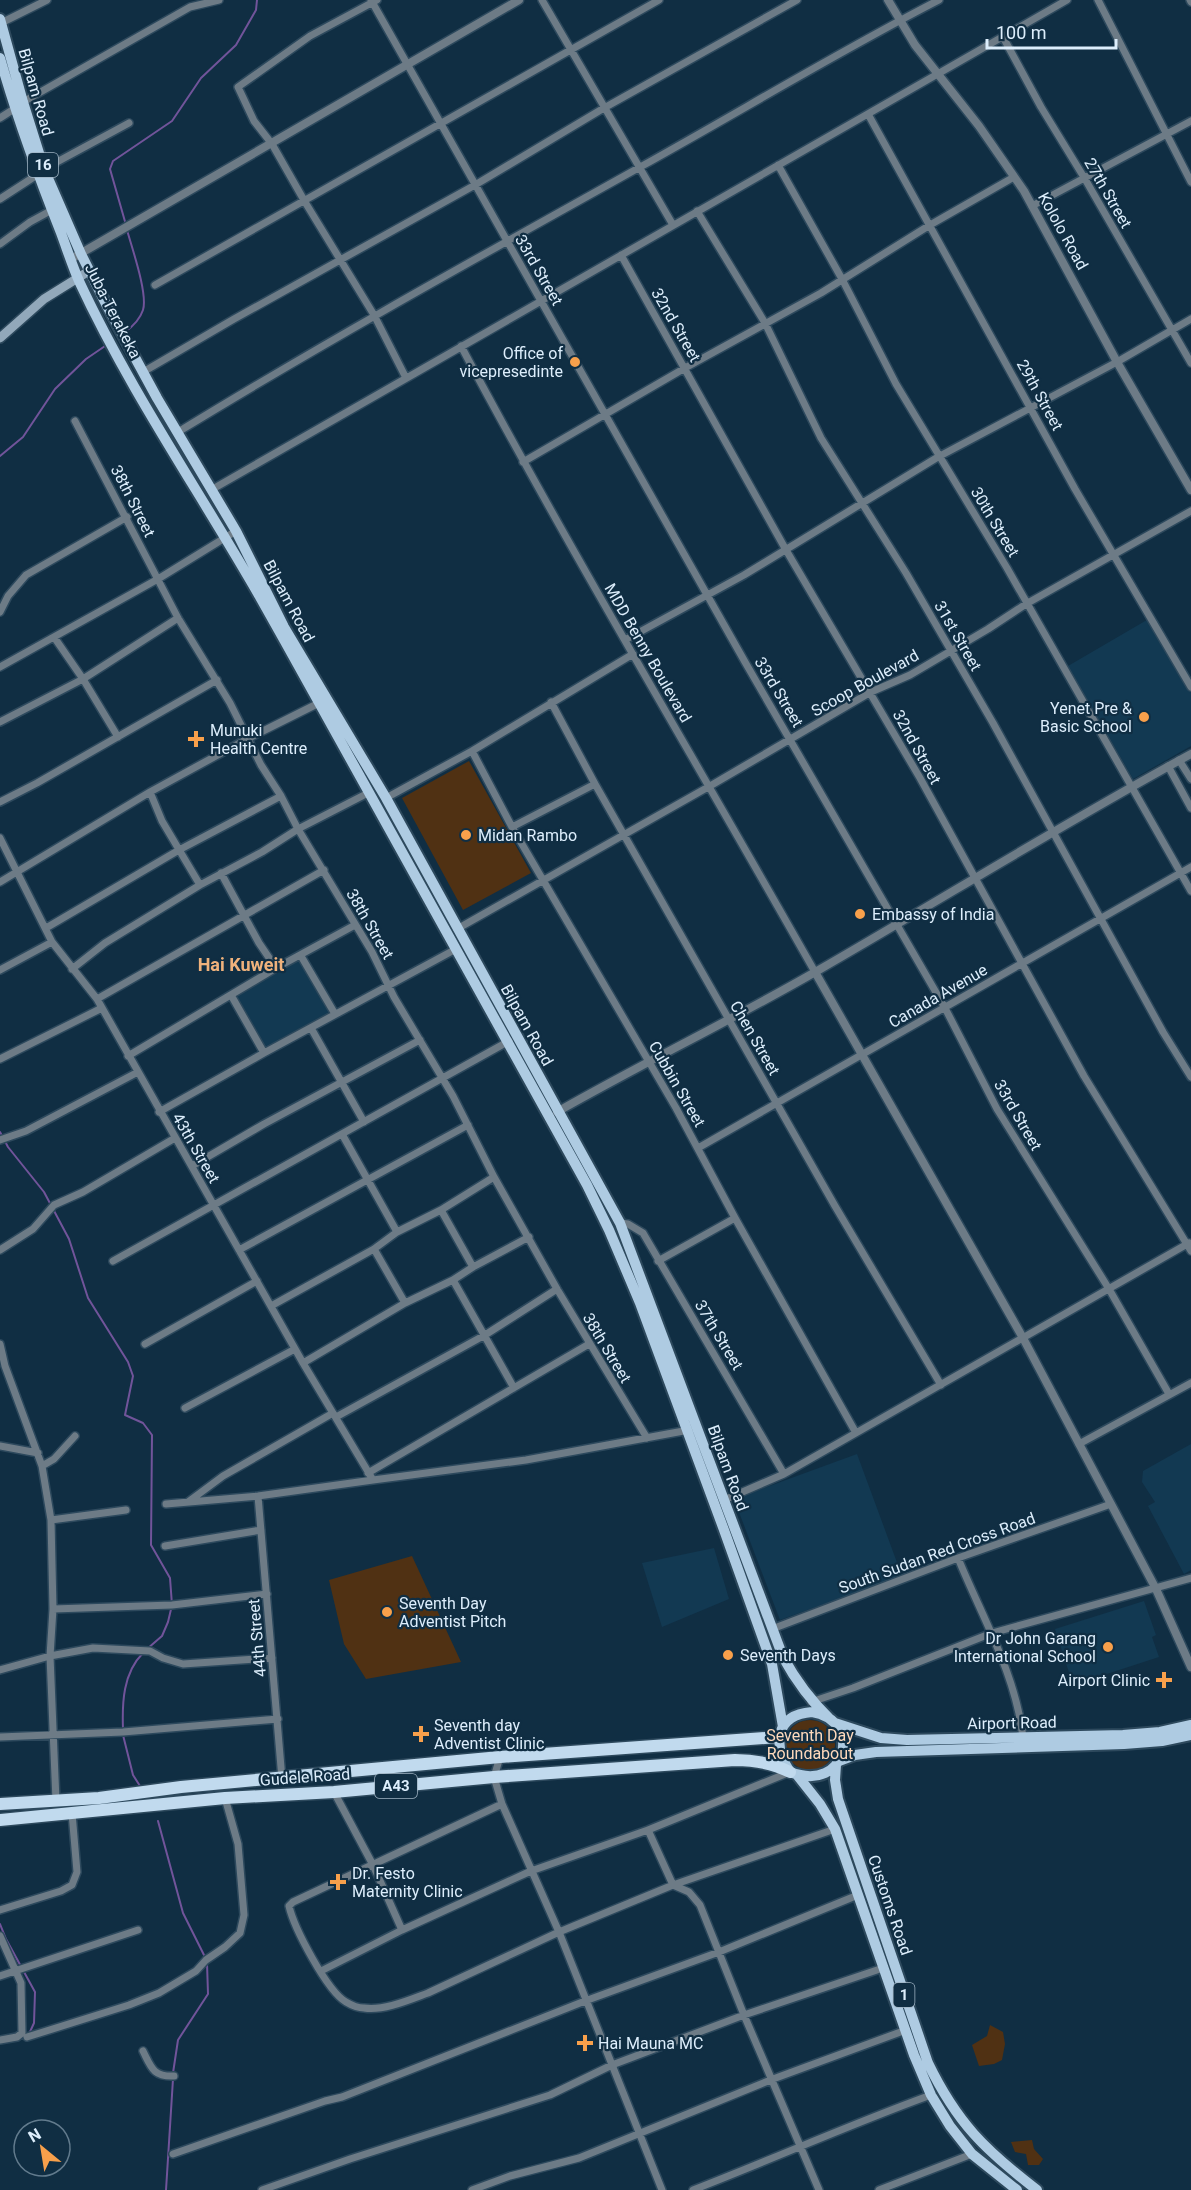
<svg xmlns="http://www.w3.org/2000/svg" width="1191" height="2190" viewBox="0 0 1191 2190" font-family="Roboto,sans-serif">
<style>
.built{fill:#123952}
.green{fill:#503113}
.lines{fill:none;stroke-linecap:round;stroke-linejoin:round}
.stream{stroke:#71549a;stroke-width:2}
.minor-casing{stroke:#2d495d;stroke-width:10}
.tertiary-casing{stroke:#2d495d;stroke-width:11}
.secondary-casing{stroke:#2d495d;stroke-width:12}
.primary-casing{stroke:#2d495d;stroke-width:14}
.trunk-casing{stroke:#2d495d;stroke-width:15}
.minor{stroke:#6d7b86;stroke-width:7}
.tertiary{stroke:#6d7b86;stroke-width:8}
.secondary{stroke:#92a8ba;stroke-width:9}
.primary{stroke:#aecbe2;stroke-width:10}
.trunk{stroke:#c1daee;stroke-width:12}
.poi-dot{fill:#f8a04b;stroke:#102e43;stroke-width:2}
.labels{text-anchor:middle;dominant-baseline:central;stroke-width:4.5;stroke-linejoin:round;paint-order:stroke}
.shield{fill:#102e43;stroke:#a0b4c4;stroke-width:1.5}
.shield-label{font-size:15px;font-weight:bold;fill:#ddeefc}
.street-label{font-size:16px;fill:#ddeefc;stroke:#102e43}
.poi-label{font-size:16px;fill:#ddeefc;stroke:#102e43;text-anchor:start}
.park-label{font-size:16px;fill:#ffdabc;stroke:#102e43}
.neighbourhood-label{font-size:18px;font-weight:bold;fill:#efb27c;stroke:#102e43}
</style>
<rect width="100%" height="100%" fill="#102e43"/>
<path class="built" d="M 1152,617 L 1191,688 L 1191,746 L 1133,779 L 1068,666 Z
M 299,960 L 332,1014 L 266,1049 L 249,1024 L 236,995 Z
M 1191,1444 L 1191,1570 L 1184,1574 L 1148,1506 L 1155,1502 L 1142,1482 L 1143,1471 Z
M 857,1454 L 902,1576 L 780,1620 L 734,1499 Z
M 714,1548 L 729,1599 L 662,1627 L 642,1563 Z
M 1144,1601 L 1156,1635 L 1152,1637 L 1159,1657 L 1073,1685 L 1055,1629 Z"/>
<path class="green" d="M 469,761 L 531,873 L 463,910 L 402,798 Z
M 412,1556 L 461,1662 L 366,1679 L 344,1644 L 329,1580 Z
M785 1745a25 25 0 1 1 50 0a25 25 0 1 1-50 0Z
M 990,2025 L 1003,2032 L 1005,2044 L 1002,2060 L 994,2064 L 979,2066 L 972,2045 L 987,2036 Z
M 1032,2140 L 1034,2149 L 1043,2159 L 1039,2165 L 1028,2165 L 1026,2154 L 1015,2152 L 1011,2142 Z"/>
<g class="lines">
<path class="stream" d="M 126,225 L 110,169 L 113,161 L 172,121 L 201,78 L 236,45 L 256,10 L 257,0
M 125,332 C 132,327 140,319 143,310 C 148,294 132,248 127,230
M 0,456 L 23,437 L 55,389 L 86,359 L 108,344
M 0,1132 L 8,1147 L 44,1192 L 69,1239 L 88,1298 L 128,1362 L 133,1376 L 125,1415 L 143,1423 L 152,1435 L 151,1545 L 170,1578 L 172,1605 L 168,1622 L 162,1636 L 147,1649
M 123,1729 C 122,1703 123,1673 143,1653
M 123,1735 L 133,1775 L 140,1786
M 158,1821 L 183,1913 L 205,1957
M 0,1924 L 6,1939 L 35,1992 L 34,2023 L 29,2034
M 173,2073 L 178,2040 L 208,1994 L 207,1963
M 166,2190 L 173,2079"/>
<g class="minor-casing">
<path id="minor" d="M 371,0 L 745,662 L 945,1008 L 997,1109 L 1109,1289 L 1169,1394
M 377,0 L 310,36 L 238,87 L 254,121 L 272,144 L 305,202 L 374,315 L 406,378
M 542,0 L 673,225
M 1098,0 L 1191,182
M 1190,0 L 1191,2
M 1,23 L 47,0
M 1003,37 L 1041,107 L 1085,179 L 1191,363
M 23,102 L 190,7 L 219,0
M 868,114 L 1075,489 L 1191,687
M 0,118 L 14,109
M 778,165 L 842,279 L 896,384 L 1007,568 L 1191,891
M 44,169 L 129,123
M 0,199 L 37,175
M 1032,206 L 1191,121
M 697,211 L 765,323 L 821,438 L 906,573 L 993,723 L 1163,1032 L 1191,1077
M 0,244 L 30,222 L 52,210
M 621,255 L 786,550 L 920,778 L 1084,1076 L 1191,1251
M 155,285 L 659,0
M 461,346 C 574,558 697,763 815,972
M 143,372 L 234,319 L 475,185 L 604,108 L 797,0
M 75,421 L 178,618 L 230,703 L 261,765 L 281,796 L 298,829 L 372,952 L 394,997 L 453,1096 L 494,1177 L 557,1289 L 647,1438
M 178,432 C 330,339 486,253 642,166 C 741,111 838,52 939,0
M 523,462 L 685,368 L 821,293 L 930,225 L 1014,177
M 211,490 L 1067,0
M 0,612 L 8,596 L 26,575 L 127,517
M 54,637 L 83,679 L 118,737
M 625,640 L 744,575 L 938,457 L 1117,362 L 1191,319
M 0,667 L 158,579 L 236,531
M 551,702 L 595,784 L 835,1206 L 941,1385
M 0,722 L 83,679 L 178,618
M 472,751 L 512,827 L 676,1108 L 735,1218 L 856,1433
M 1179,760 L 1191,779
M 1168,766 L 1191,808
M 150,792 L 162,821 L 200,885
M 386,798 L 472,751 L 633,654
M 0,802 L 37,783 L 217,680
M 512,827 L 595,784
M 0,838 L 52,942 L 97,999 L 303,1363 L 373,1480 L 526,1460 L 689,1430
M 221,873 L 259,943 L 276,968
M 0,882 L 150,792 L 247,739 L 319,703
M 46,928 L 179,850 L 281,796
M 457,929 L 710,786 L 871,692 L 910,675 L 988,629 L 1026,604 L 1191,511
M 301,956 L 335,1014
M 72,969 L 105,943 L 200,885 L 262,852 L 298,829 L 370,792
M 0,970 L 52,942
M 231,995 L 264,1053
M 97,999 L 324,870
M 311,1028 L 364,1122
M 128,1056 L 276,968 L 355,925
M 0,1059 L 102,1008
M 159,1112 L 264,1053 L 456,949
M 342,1134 L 397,1232
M 0,1140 L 26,1131 L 138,1072
M 698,1148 L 1191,867
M 192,1166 L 264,1124 L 420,1040
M 441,1210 L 473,1267
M 620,1223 L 628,1224 L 643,1233 L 784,1474
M 374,1249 L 405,1303
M 0,1250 L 33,1229 L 54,1205 L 83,1192 L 175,1138
M 239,1250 L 468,1125
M 113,1261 L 509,1041
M 658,1261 L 735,1218
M 453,1280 L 514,1388
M 271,1306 L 374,1249 L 397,1232 L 441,1210 L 494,1177
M 0,1344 L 5,1366 L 42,1466 L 51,1520 L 53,1609 L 50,1656 L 56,1801
M 145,1344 L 257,1281
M 303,1363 L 405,1303 L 453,1280 L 473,1267 L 529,1237
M 185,1408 L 295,1349
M 336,1417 L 485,1335 L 557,1289
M 1079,1444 L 1191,1383
M 0,1446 L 38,1453
M 42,1466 L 54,1459 L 75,1436
M 368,1473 L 589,1344
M 258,1496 L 282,1779
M 724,1500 L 784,1474 L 1189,1243
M 188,1502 L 223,1476 L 333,1413
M 166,1504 L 258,1496 L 373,1480
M 51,1520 L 126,1510
M 165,1546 L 261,1530
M 958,1558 C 982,1617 1016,1674 1023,1738
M 53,1609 L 172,1605 L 267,1594
M 772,1629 L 958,1558 L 1111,1504
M 0,1670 L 50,1656 L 93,1648 L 150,1651 L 163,1658 L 183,1664 L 272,1658
M 811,1702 L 853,1688 L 992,1633 L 1191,1578
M 0,1737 L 123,1732 L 278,1719
M 500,1757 L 494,1777 L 502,1804 L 559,1932 L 662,2190
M 334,1792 L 373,1865 L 402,1930
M 502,1804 L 293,1902 L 289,1906 C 294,1928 327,1991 346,2002 C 351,2005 359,2008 364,2008 C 384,2011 409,2000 428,1993 L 559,1932 L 673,1885 L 835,1829
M 648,1830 L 673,1885 L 689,1892 L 700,1905 L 744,2015 L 819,2190
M 0,1910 L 61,1891 L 72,1885 L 77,1872 L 72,1813
M 0,1936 L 21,1983 L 22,2033 L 17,2037 L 0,2040
M 321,1971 L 402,1930 L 531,1871 L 648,1830 L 790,1772
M 0,1976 L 138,1930
M 27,2037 L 129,2005 L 159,1993 L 196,1971 L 206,1960 L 225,1947 L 240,1933 L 244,1915 L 238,1844 L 225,1798
M 143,2051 C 151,2067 153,2077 174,2076
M 173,2154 L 325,2101 L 342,2097 L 585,2001 L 719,1952 L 858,1895
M 262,2190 L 350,2159 L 550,2095 L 612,2065 L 744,2015 L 883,1968
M 472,2190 L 510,2176 L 579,2158 L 773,2079 L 906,2030
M 693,2190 C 773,2159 851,2124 931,2095
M 879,2190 L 972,2154"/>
</g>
<g class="tertiary-casing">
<path id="tertiary" d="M 888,0 L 915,45 L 979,126 L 1024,191 L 1117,362 L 1191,490
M 71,259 L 519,0
M 815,972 L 1023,1338 L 1156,1589 L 1191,1667
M 557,1112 C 643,1063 732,1020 817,971 C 942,899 1064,823 1191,754"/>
</g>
<g class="secondary-casing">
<path id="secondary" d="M 0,338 L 44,299 L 89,271"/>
</g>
<g class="primary-casing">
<path id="primary" d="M 0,19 L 23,102 L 44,169 L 81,254 L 106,304 L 157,398 L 236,531 L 284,627 L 386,798 L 620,1223 L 783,1657 C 796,1681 810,1700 830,1719
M 0,58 C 17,118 38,175 61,233 C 67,249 72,265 79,281 C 130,391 200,492 260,597 C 370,792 478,988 587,1185 L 609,1230 L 640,1303 L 724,1530 L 772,1664 L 783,1727
M 812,1712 C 863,1720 848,1794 790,1772 C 773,1746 774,1715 812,1712 Z
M 835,1723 L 881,1738 L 907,1740 L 1123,1735 L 1160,1732 L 1191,1725
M 839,1761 L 855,1755 L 876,1752 L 1124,1744 L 1162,1741 L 1191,1735
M 836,1765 L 835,1780 L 838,1799 L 928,2063 C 957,2123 985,2150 1037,2190
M 797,1775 L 820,1804 L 835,1829 L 914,2055 L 931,2095 L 950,2126 L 972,2154 L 1017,2190"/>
</g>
<g class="trunk-casing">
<path id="trunk" d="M 0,1804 L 99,1798 L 181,1787 L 500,1757 L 778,1737
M 0,1820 L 225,1798 L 334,1792 L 494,1777 L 735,1760 C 755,1760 772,1763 790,1772"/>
</g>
<use href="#minor" class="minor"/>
<use href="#tertiary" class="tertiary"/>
<use href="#secondary" class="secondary"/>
<use href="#primary" class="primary"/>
<use href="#trunk" class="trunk"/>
</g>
<g class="poi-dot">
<circle cx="575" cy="362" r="6"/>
<circle cx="1144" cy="717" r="6"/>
<path d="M193 730h6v6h6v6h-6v6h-6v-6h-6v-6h6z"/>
<circle cx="466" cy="835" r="6"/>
<circle cx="860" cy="914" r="6"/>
<circle cx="387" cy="1612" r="6"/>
<circle cx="1108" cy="1647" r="6"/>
<circle cx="728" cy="1655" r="6"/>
<path d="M1161 1671h6v6h6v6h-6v6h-6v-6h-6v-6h6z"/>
<path d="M418 1725h6v6h6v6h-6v6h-6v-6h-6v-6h6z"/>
<path d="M335 1873h6v6h6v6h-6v6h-6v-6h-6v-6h6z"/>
<path d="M582 2034h6v6h6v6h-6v6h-6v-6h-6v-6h6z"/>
</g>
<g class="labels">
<g class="shield">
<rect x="28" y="153" width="30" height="24" rx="4.5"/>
<rect x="375" y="1774" width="42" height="24" rx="4.5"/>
<rect x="893.5" y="1983" width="21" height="24" rx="4.5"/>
</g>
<g class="shield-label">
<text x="43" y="165">16</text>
<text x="396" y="1786">A43</text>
<text x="904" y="1995">1</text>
</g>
<g class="street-label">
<text transform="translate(36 92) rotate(74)">Bilpam Road</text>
<text transform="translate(1108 193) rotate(60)">27th Street</text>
<text transform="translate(1063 231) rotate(61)">Kololo Road</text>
<text transform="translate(539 270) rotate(60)">33rd Street</text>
<text transform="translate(113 311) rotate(63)">Juba-Terakeka</text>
<text transform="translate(676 325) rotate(60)">32nd Street</text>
<text transform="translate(1040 395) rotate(61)">29th Street</text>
<text transform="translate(133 501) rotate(63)">38th Street</text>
<text transform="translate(995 522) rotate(59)">30th Street</text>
<text transform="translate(289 601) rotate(62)">Bilpam Road</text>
<text transform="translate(958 636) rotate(60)">31st Street</text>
<text transform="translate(648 653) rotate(60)">MDD Benny Boulevard</text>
<text transform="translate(865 683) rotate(-29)">Scoop Boulevard</text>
<text transform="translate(779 692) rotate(59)">33rd Street</text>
<text transform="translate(917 747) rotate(61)">32nd Street</text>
<text transform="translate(370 924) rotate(60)">38th Street</text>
<text transform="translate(938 996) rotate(-30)">Canada Avenue</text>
<text transform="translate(527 1025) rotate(61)">Bilpam Road</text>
<text transform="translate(755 1038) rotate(60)">Chen Street</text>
<text transform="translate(677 1084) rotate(60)">Cubbin Street</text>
<text transform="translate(1018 1115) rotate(60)">33rd Street</text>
<text transform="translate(196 1148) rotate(60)">43th Street</text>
<text transform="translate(719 1335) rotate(59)">37th Street</text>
<text transform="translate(607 1348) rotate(59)">38th Street</text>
<text transform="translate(728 1468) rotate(70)">Bilpam Road</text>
<text transform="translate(937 1553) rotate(-20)">South Sudan Red Cross Road</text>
<text transform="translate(257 1638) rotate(-95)">44th Street</text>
<text transform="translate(1012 1723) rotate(-1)">Airport Road</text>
<text transform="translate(305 1777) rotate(-4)">Gudele Road</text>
<text transform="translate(890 1905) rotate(71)">Customs Road</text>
</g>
<g class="poi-label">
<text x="563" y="353" text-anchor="end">Office of<tspan x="563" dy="18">vicepresedinte</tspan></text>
<text x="1132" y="708" text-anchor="end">Yenet Pre &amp;<tspan x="1132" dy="18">Basic School</tspan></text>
<text x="210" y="730">Munuki<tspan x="210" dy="18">Health Centre</tspan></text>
<text x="478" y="835">Midan Rambo</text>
<text x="872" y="914">Embassy of India</text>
<text x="399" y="1603">Seventh Day<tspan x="399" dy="18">Adventist Pitch</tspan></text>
<text x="1096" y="1638" text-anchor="end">Dr John Garang<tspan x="1096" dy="18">International School</tspan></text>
<text x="740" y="1655">Seventh Days</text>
<text x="1150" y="1680" text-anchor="end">Airport Clinic</text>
<text x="434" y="1725">Seventh day<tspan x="434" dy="18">Adventist Clinic</tspan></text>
<text x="352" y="1873">Dr. Festo<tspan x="352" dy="18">Maternity Clinic</tspan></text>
<text x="598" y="2043">Hai Mauna MC</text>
</g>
<g class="park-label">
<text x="810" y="1735">Seventh Day<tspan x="810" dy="18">Roundabout</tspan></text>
</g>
<g class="neighbourhood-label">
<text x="241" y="964">Hai Kuweit</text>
</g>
</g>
<g transform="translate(42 2148) rotate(330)"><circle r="28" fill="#102e43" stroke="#627b8d" stroke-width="1.5"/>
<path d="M0-4.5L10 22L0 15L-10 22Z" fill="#f8a04b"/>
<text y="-9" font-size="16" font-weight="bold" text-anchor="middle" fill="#ddeefc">N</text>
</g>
<path d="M987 39v9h129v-9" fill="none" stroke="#ddeefc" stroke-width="3"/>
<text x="996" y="39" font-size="18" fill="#ddeefc" stroke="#102e43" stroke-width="4.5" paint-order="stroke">100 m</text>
</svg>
